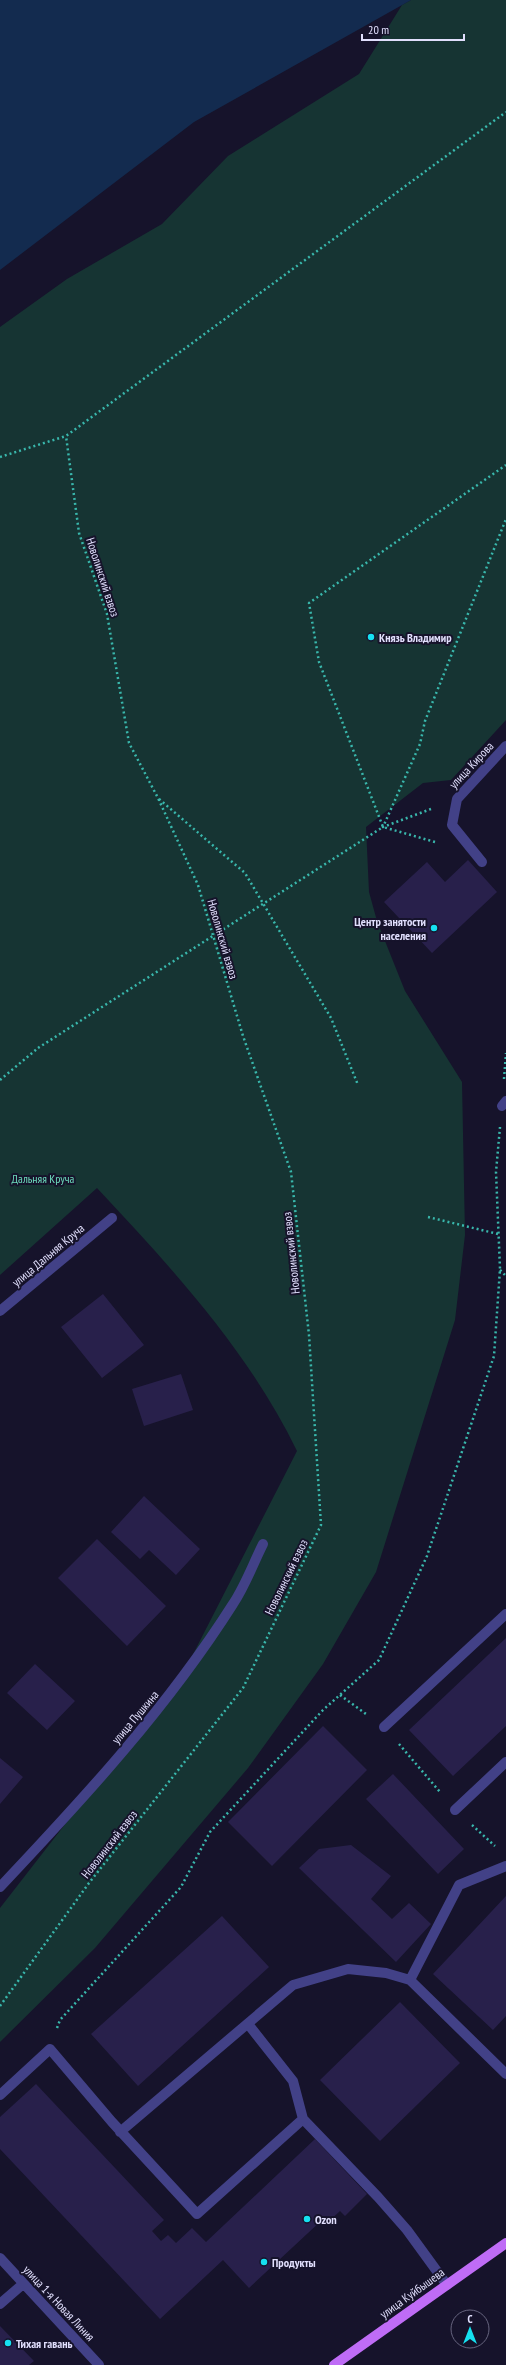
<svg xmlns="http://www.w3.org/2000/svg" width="506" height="2365" viewBox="0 0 506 2365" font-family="'PT Sans Narrow',sans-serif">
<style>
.green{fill:#163433}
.water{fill:#132b4f}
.building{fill:#28204b}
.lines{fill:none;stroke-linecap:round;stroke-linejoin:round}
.path{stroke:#39b7ac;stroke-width:2.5;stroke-dasharray:2 3;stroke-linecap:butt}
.minor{stroke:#424187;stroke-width:10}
.major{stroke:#bf6cf6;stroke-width:10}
.path-bridge{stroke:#39b7ac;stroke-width:2.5;stroke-dasharray:2 3;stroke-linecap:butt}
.poi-dot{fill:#16e1f1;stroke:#16132b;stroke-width:1.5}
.labels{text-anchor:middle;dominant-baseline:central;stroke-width:4;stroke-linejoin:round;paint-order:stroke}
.street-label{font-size:12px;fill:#e1dffd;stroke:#16132b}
.poi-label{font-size:12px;font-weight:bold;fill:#e1dffd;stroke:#16132b;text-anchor:start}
.park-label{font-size:12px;fill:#6ddbbc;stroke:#16132b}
</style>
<rect width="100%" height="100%" fill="#16132b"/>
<path class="green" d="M 411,0 L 506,0 L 506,720 L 451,780 L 423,783 L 366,827 L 369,892 L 377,921 L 405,991 L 462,1082 L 465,1235 L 455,1320 L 376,1572 L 323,1664 L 248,1768 L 95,1948 L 0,2042 L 0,1908 L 185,1670 L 297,1451 C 249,1352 172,1268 97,1188 L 0,1275 L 0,327 L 67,279 L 162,224 L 228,156 L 359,74 L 402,5 Z"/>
<path class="water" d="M 0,0 L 411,0 L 194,122 L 0,270 Z"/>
<path class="building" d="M 468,860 L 497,892 L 432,953 L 384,902 L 427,862 L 445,882 Z
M 103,1294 L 144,1345 L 102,1378 L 61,1327 Z
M 181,1374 L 193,1410 L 144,1426 L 132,1389 Z
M 144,1496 L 200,1549 L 176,1575 L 149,1550 L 140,1559 L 111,1532 Z
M 97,1539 L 166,1606 L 127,1646 L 58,1578 Z
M 506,1638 L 506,1726 L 453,1776 L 409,1730 Z
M 35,1664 L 75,1701 L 47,1730 L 7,1693 Z
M 323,1726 L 367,1770 L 272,1866 L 228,1822 Z
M 0,1758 L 23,1777 L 0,1804 Z
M 393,1774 L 464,1849 L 438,1874 L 366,1799 Z
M 351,1845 L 391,1876 L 371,1899 L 392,1919 L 409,1903 L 431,1924 L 396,1962 L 299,1868 L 319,1849 Z
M 506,1896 L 506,2016 L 493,2030 L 433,1974 Z
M 222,1916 L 269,1967 L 138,2086 L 91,2034 Z
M 400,2002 L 460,2063 L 380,2141 L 320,2080 Z
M 36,2084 L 164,2220 L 152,2231 L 161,2241 L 168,2235 L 176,2243 L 192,2228 L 206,2242 L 315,2139 L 367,2194 L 345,2216 L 340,2211 L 326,2224 L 322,2220 L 249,2288 L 223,2260 L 160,2319 L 0,2149 L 0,2117 Z
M 0,2326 L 34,2361 L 29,2365 L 0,2365 Z"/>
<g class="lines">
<path class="path" d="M 0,457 L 66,436 L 506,112
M 159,799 L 245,873 L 331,1018 L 358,1085
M 431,809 L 383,827 L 420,744 L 425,721 L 506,519
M 435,842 L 383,827 L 319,662 L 309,603 L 506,465
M 504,1079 L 506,1053
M 0,1080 L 38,1048
M 428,1217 L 498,1234
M 500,1270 L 506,1276
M 340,1695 L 366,1714
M 399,1744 L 440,1792
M 472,1825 L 495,1846
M 0,2006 L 89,1883 L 243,1688 L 321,1525 L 309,1335 L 291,1172 L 243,1036 L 198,885 L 158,798 L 129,743 L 107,614 L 79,533 L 66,436
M 57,2028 L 60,2020 L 181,1887 L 210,1832 L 323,1710 L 379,1660 L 427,1556 L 494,1356 L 500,1269 L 496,1172 L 500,1127"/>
<path class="minor" d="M 482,862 L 452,825 L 457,799 L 506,746
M 502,1106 L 506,1101
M 0,1311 L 112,1218
M 384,1727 L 506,1614
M 455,1810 L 506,1762
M 0,1887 C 84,1798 167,1708 233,1604 C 245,1586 253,1564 263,1544
M 410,1980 L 459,1885 L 506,1866
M 248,2024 L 293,2081 L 303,2119
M 0,2095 L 50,2049 L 112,2122 L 197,2214 L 303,2119 L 378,2197 L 407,2230 L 447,2285
M 120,2132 L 293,1985 L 348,1969 L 386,1973 L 410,1980 L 506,2074
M 0,2258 L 99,2365
M 0,2304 L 23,2284"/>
<path class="major" d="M 334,2365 L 506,2243"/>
<path class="path-bridge" d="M 38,1048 L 383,827"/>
</g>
<g class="poi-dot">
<circle cx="371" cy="637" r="4"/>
<circle cx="434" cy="928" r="4"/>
<circle cx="307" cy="2219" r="4"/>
<circle cx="264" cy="2262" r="4"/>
<circle cx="8" cy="2343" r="4"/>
</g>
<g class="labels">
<g class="street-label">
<text transform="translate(103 577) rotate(72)">Новолинский взвоз</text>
<text transform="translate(471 765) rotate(-47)">улица Кирова</text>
<text transform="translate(223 939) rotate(74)">Новолинский взвоз</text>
<text transform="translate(291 1253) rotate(-96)">Новолинский взвоз</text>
<text transform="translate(48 1255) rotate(-40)">улица Дальняя Круча</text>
<text transform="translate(286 1577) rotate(-64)">Новолинский взвоз</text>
<text transform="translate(135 1717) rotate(-50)">улица Пушкина</text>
<text transform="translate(109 1844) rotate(-52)">Новолинский взвоз</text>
<text transform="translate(412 2293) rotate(-36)">улица Куйбышева</text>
<text transform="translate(59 2303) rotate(47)">улица 1-я Новая Линия</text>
</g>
<g class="poi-label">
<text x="379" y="637">Князь Владимир</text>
<text x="426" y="921" text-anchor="end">Центр занятости<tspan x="426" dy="14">населения</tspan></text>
<text x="315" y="2219">Ozon</text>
<text x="272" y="2262">Продукты</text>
<text x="16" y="2343">Тихая гавань</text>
</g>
<g class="park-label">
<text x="43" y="1178">Дальняя Круча</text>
</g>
</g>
<g transform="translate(470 2329)"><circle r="19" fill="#16132b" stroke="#67657f"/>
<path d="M0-3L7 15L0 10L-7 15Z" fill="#16e1f1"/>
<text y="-6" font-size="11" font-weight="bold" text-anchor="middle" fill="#e1dffd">С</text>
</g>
<path d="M362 34v6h102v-6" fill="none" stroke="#e1dffd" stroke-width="2"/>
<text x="368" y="34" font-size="12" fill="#e1dffd" stroke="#16132b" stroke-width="3" paint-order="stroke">20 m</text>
</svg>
